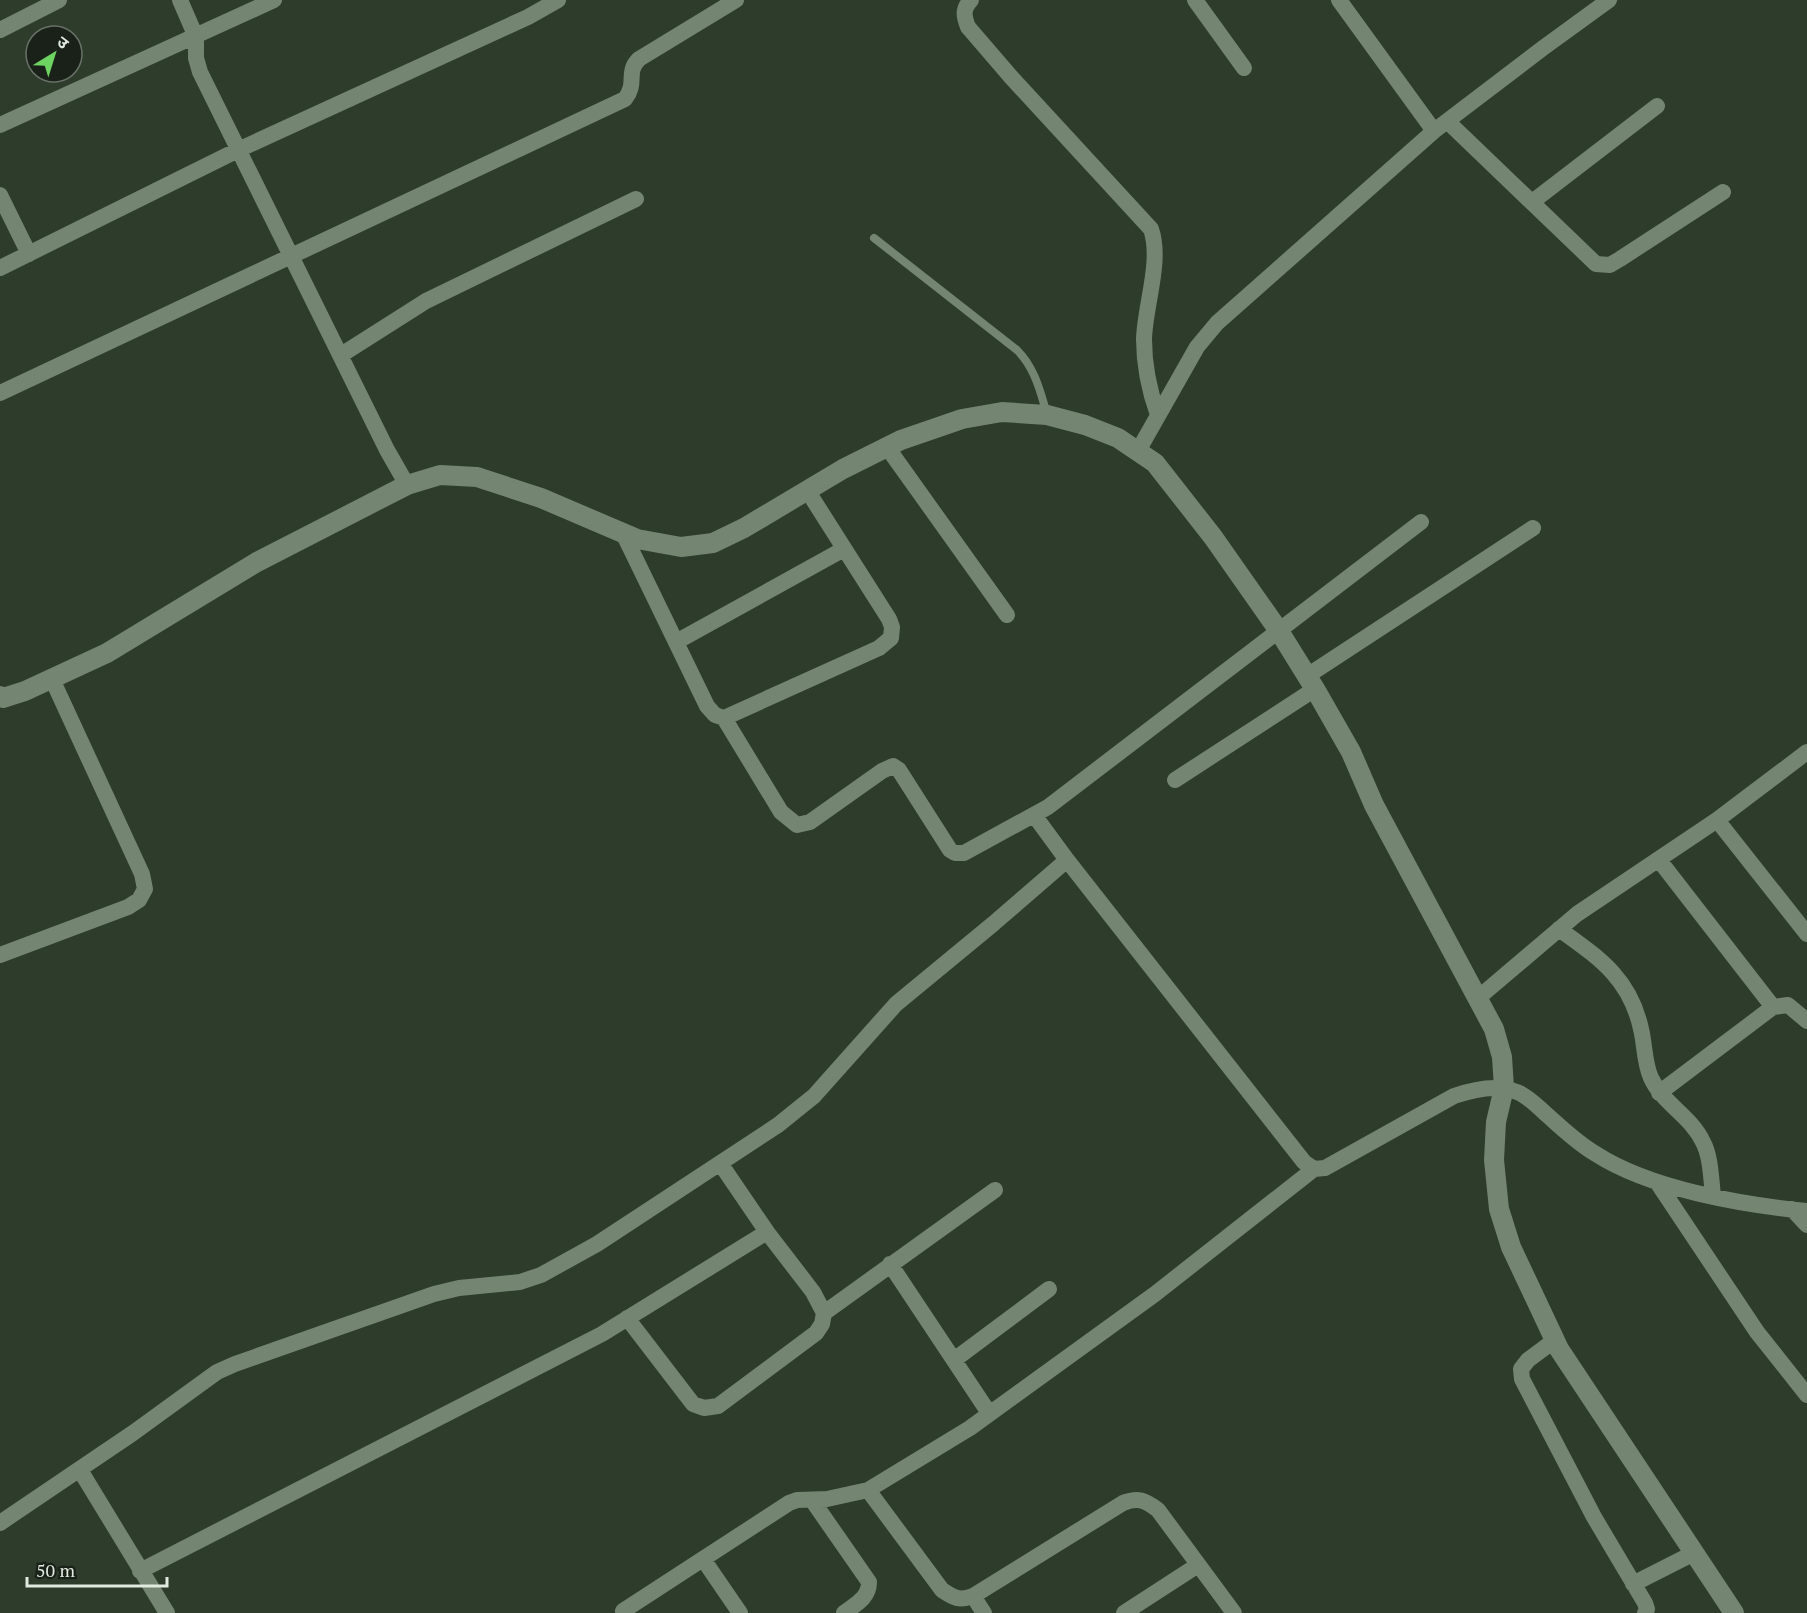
<svg xmlns="http://www.w3.org/2000/svg" width="1807" height="1613" viewBox="0 0 1807 1613" font-family="'PT Serif','Noto Sans Devanagari',serif">
<style>
.lines{fill:none;stroke-linecap:round;stroke-linejoin:round}
.service{stroke:#748572;stroke-width:8}
.minor{stroke:#748572;stroke-width:16}
.tertiary{stroke:#748572;stroke-width:20}
</style>
<rect width="100%" height="100%" fill="#2d3c2b"/>
<g class="lines">
<path class="service" d="M 874,238 L 1017,350 C 1035,368 1040,391 1047,414"/>
<path class="minor" d="M 180,0 L 196,37 L 196,58 L 200,72 L 387,450 L 407,485
M 971,0 C 962,9 964,17 968,27 L 1011,77 L 1151,229 C 1162,261 1145,305 1144,339 C 1144,365 1149,390 1158,415
M 1195,0 L 1244,68
M 1339,0 L 1434,131
M 0,30 L 59,0
M 1447,121 L 1596,264 L 1610,265 L 1620,259 L 1723,192
M 0,125 L 274,0
M 0,195 L 29,254
M 1532,202 L 1657,106
M 0,268 L 238,150 L 528,17 L 558,0
M 341,355 L 426,301 L 636,199
M 0,393 L 625,99 C 638,82 625,73 639,59 L 736,0
M 887,447 L 1007,615
M 1138,451 L 1197,347 L 1217,323 L 1434,131 L 1543,48 L 1609,0
M 623,533 L 707,706 L 715,715 L 724,718 L 879,648 L 891,638 L 892,627 L 889,619 L 807,490
M 676,642 L 844,549
M 1307,676 L 1533,528
M 724,718 L 781,812 L 797,825 L 810,822 L 882,771 L 893,766 L 899,770 L 950,850 L 955,853 L 964,853 L 1048,807 L 1421,522
M 1175,780 L 1315,689
M 1034,815 L 1067,860 L 1304,1162 L 1314,1169 L 1325,1168 L 1454,1096 C 1474,1089 1498,1084 1517,1092 C 1528,1096 1537,1106 1546,1114 C 1562,1128 1577,1143 1596,1154 C 1650,1189 1743,1205 1807,1211
M 1717,820 L 1807,934
M 1659,860 L 1773,1007
M 1559,929 C 1599,958 1630,978 1641,1029 C 1645,1045 1644,1062 1651,1078 C 1663,1104 1691,1116 1703,1142 C 1711,1157 1711,1179 1713,1196
M 0,955 L 128,907 L 139,900 L 145,889 L 142,874 L 52,679
M 1478,998 L 1577,914 L 1717,820 L 1807,752
M 1659,1093 L 1773,1007 L 1788,1005 L 1807,1021
M 1657,1182 L 1757,1332 L 1807,1395
M 1792,1209 L 1807,1225
M 890,1264 L 989,1413
M 824,1313 L 995,1190
M 627,1318 L 693,1404 L 704,1408 L 718,1406 L 816,1333 L 822,1324 L 824,1313 L 813,1292 L 767,1232 L 720,1163
M 1555,1340 L 1528,1360 L 1521,1369 L 1522,1379 L 1594,1517 L 1645,1603 L 1647,1609 L 1645,1613
M 954,1360 L 1049,1289
M 80,1470 L 167,1613
M 868,1490 L 942,1590 C 954,1598 959,1601 973,1596 L 1123,1503 C 1138,1497 1145,1500 1158,1510 L 1234,1613
M 812,1500 L 869,1582 C 869,1598 856,1604 844,1613
M 0,1523 L 133,1433 L 217,1372 L 235,1364 L 434,1294 L 459,1288 L 520,1282 L 541,1275 L 597,1244 L 778,1125 L 814,1096 L 896,1004 L 993,924 L 1067,860
M 703,1559 L 740,1613
M 140,1571 L 602,1334 L 767,1232
M 1633,1584 L 1694,1553
M 973,1596 L 984,1613
M 623,1611 L 789,1503 L 797,1500 L 827,1499 L 868,1490 L 970,1428 L 1155,1294 L 1314,1169
M 1124,1613 L 1198,1565"/>
<path class="tertiary" d="M 0,696 L 3,698 L 25,691 L 107,653 L 257,562 L 407,485 L 440,475 L 477,477 L 541,498 L 637,539 L 681,547 L 713,543 L 744,528 L 843,469 L 901,440 L 962,419 L 1002,412 L 1047,415 L 1085,425 L 1118,438 L 1155,463 L 1213,537 L 1279,631 L 1315,689 L 1351,752 L 1374,805 L 1494,1029 L 1502,1057 L 1504,1088 L 1496,1122 L 1494,1160 L 1499,1209 L 1511,1247 L 1559,1349 L 1734,1613"/>
</g>
<g transform="translate(54 54) rotate(38)"><circle r="28" fill="#1a2119" stroke="#697168" stroke-width="1.5"/>
<path d="M0-4.5L10 22L0 15L-10 22Z" fill="#6dd361"/>
<text y="-9" font-size="16" font-weight="bold" text-anchor="middle" fill="#e0eadf">उ</text>
</g>
<path d="M27 1577v9h140v-9" fill="none" stroke="#e0eadf" stroke-width="3"/>
<text x="36" y="1577" font-size="18" fill="#e0eadf" stroke="#1a2119" stroke-width="4.5" paint-order="stroke">50 m</text>
</svg>
